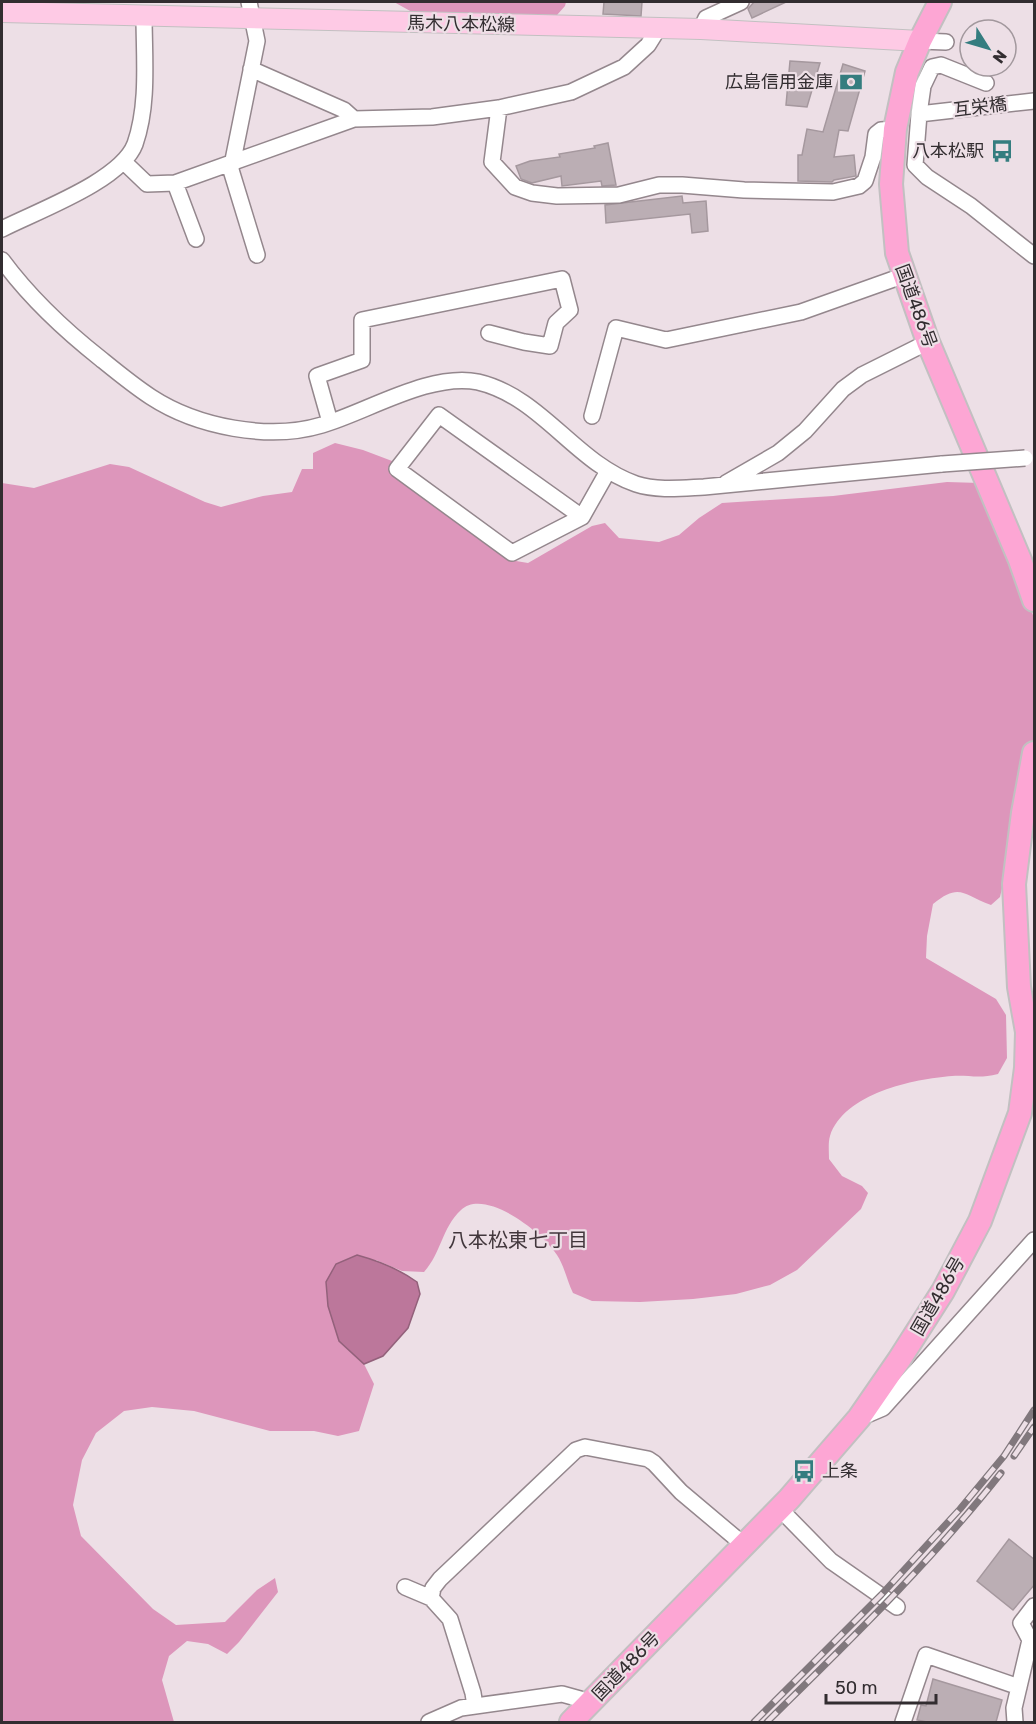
<svg xmlns="http://www.w3.org/2000/svg" width="1036" height="1724" viewBox="0 0 1036 1724" font-family="Rubik,'Noto Sans JP',sans-serif">
<style>
.forest{fill:#dd96bb}
.water{fill:#bc779b;stroke:#93617b;stroke-width:1.5}
.building{fill:#bbaeb4;stroke:#a5989e;stroke-width:1.5}
.lines{fill:none;stroke-linecap:round;stroke-linejoin:round}
.minor-casing{stroke:#94878d;stroke-width:18}
.major-casing{stroke:#c2c0c1;stroke-width:22}
.highway-casing{stroke:#c2c0c1;stroke-width:26}
.minor{stroke:#fff;stroke-width:15}
.major{stroke:#fecae5;stroke-width:20}
.highway{stroke:#fda6d4;stroke-width:22}
.rail-casing{stroke:#81787d;stroke-width:7}
.rail{stroke:#eddfe6;stroke-width:4.5;stroke-dasharray:14;stroke-linecap:butt}
.minor-bridge-casing{stroke:#94878d;stroke-width:18;stroke-linecap:butt}
.minor-bridge{stroke:#fff;stroke-width:15}
.labels{text-anchor:middle;dominant-baseline:central;stroke-width:4.5;stroke-linejoin:round;paint-order:stroke}
.street-label{font-size:18px;fill:#322d30;stroke:#eddfe6}
.poi-label{font-size:18px;fill:#322d30;stroke:#eddfe6;text-anchor:end}
.neighbourhood-label{font-size:20px;fill:#42373c;stroke:#eddfe6}
</style>
<rect width="100%" height="100%" fill="#eddfe6"/>
<path class="forest" d="M 394,2 L 566,2 L 565,6 L 557,15 L 412,12 Z
M 335,443 L 363,450 L 400,464 L 510,560 L 528,563 L 592,526 L 605,523 L 619,538 L 659,542 L 679,535 L 699,518 L 722,503 L 833,496 L 947,482 L 980,483 L 1016,566 L 1034,618 L 1034,746 L 1000,897 L 991,905 C 963,895 960,882 933,904 L 927,936 L 926,958 L 996,999 L 1006,1015 L 1007,1058 L 998,1074 C 979,1079 970,1075 952,1076 C 914,1079 844,1093 830,1136 C 828,1142 829,1152 829,1159 L 842,1176 L 862,1186 L 868,1193 L 861,1209 L 797,1270 L 770,1285 L 736,1294 L 693,1299 L 640,1302 L 592,1301 L 573,1293 C 567,1281 564,1265 557,1255 C 543,1233 485,1187 461,1210 C 441,1229 442,1252 424,1272 L 402,1271 L 376,1260 L 339,1341 L 364,1364 L 374,1384 L 359,1431 L 338,1436 L 314,1431 L 270,1431 L 194,1411 L 152,1407 L 124,1411 L 96,1433 L 82,1460 L 73,1505 L 81,1536 L 153,1609 L 176,1625 L 225,1622 L 257,1590 L 275,1578 L 278,1592 L 239,1642 L 227,1654 L 208,1644 L 187,1641 L 169,1656 L 162,1680 L 174,1722 L 2,1722 L 2,483 L 34,488 L 110,464 L 129,467 L 205,502 L 221,507 L 263,496 L 292,492 L 302,469 L 313,469 L 313,453 Z"/>
<path class="water" d="M 357,1255 C 379,1261 399,1269 417,1282 L 420,1294 L 408,1328 L 383,1356 L 364,1364 L 339,1341 L 328,1306 L 326,1282 L 336,1264 Z"/>
<path class="building" d="M 604,2 L 642,2 L 641,16 L 603,14 Z
M 754,2 L 786,2 L 752,18 L 748,9 Z
M 790,61 L 820,63 L 807,107 L 786,105 Z
M 843,64 L 865,71 L 848,131 L 839,130 L 834,157 L 854,155 L 856,176 L 834,180 L 832,182 L 798,181 L 798,155 L 802,155 L 807,129 L 823,132 Z
M 608,143 L 616,185 L 602,186 L 601,181 L 562,186 L 561,176 L 532,183 L 521,179 L 516,166 L 530,161 L 560,157 L 559,154 L 595,148 L 594,146 Z
M 682,196 L 683,203 L 706,201 L 708,231 L 692,233 L 690,214 L 606,223 L 605,205 Z
M 1009,1539 L 1035,1560 L 1035,1584 L 1013,1610 L 977,1581 Z
M 933,1679 L 1002,1700 L 996,1722 L 927,1722 L 917,1720 L 921,1705 L 926,1706 Z"/>
<g class="lines">
<g class="minor-casing">
<path id="minor" d="M 249,2 L 257,41 L 231,170 L 257,255
M 701,29 L 706,18 L 741,2
M 920,41 L 946,42
M 251,69 L 344,110 L 354,119
M 986,83 L 941,65 L 932,67 L 923,86 L 919,114 L 1034,101
M 499,108 L 492,162 L 515,187 L 532,193 L 557,196 L 619,195 L 659,185 L 682,185 L 744,190 L 833,192 L 859,186 L 865,181 L 873,157 L 876,134 L 881,130 L 895,129
M 919,114 L 915,165 L 927,177 L 971,206 L 1034,256
M 124,162 L 147,184 L 175,183 L 354,119 L 432,117 L 499,108 L 571,92 L 624,67 L 648,45 L 658,29
M 175,183 L 196,239
M 2,229 C 37,211 121,181 135,144 C 149,104 144,57 144,15
M 2,260 C 30,298 63,329 101,359 C 117,372 134,386 151,397 C 197,427 269,441 322,425 C 367,412 430,372 478,382 C 542,397 575,463 636,484 C 657,491 683,488 704,487 L 942,464
M 592,416 L 616,328 L 666,340 L 801,312 L 905,275
M 330,422 L 317,376 L 362,360 L 362,320 L 562,279 L 570,310 L 556,323 L 550,346 L 524,342 L 489,333
M 726,483 L 778,453 L 805,431 L 843,389 L 862,375 L 928,342
M 582,517 L 439,415 L 397,469 L 512,553 L 582,517 L 608,471
M 862,1417 L 883,1408 L 1034,1240
M 779,1508 L 831,1561 L 897,1607
M 405,1587 L 431,1598
M 475,1706 L 473,1693 L 450,1619 L 431,1598 L 433,1588 L 440,1579 L 576,1450 L 585,1447 L 648,1459 L 654,1463 L 681,1492 L 744,1545
M 429,1722 L 461,1708 L 562,1694 L 580,1699 L 587,1707
M 903,1722 L 926,1655 L 1019,1687
M 1015,1722 L 1014,1708 L 1030,1640 L 1021,1623 L 1034,1606"/>
</g>
<g class="major-casing">
<path id="major" d="M 2,12 L 701,29 L 920,41"/>
</g>
<g class="highway-casing">
<path id="highway" d="M 940,2 L 920,41 L 907,72 L 895,129 L 891,184 L 897,253 L 928,342 L 1020,560 L 1034,600
M 571,1722 L 789,1499 L 859,1418 L 899,1360 L 943,1291 L 980,1221 L 1020,1113 L 1026,1068 L 1027,1032 L 1019,987 L 1014,884 L 1023,813 L 1034,753"/>
</g>
<use href="#minor" class="minor"/>
<use href="#major" class="major"/>
<use href="#highway" class="highway"/>
<g class="rail-casing">
<path id="rail" d="M 1014,1456 L 1034,1427
M 754,1722 L 881,1595 L 960,1509 L 1004,1456 L 1034,1410
M 767,1722 C 848,1642 930,1563 1001,1473"/>
</g>
<use href="#rail" class="rail"/>
<g class="minor-bridge-casing">
<path id="minor-bridge" d="M 942,464 L 1025,458"/>
</g>
<use href="#minor-bridge" class="minor-bridge"/>
</g>
<defs>
<g id="bank-bare" transform="scale(1.8)"><path d="M-6-4H6V4H-6ZM0-2.3a2.3 2.3 0 1 0 0 4.6a2.3 2.3 0 1 0 0-4.6Z" fill="#347d7f" stroke="#eddfe6" stroke-width="2.5" paint-order="stroke"/></g>
<g id="bus-bare" transform="scale(1.8)"><path d="M-5-6H5V4H4V6H2V4H-2V6H-4V4H-5ZM-3.5-4V0h7V-4ZM-3.5 1.2v1.5H-2V1.2ZM2 1.2v1.5H3.5V1.2Z" fill="#347d7f" stroke="#eddfe6" stroke-width="2.5" paint-order="stroke"/></g>
</defs>
<g fill-rule="evenodd">
<use href="#bank-bare" x="851" y="82"/>
<use href="#bus-bare" x="1002" y="151"/>
<use href="#bus-bare" x="804" y="1471"/>
</g>
<g class="labels">
<g class="street-label">
<text transform="translate(461 24) rotate(1)">馬木八本松線</text>
<text transform="translate(980 107) rotate(-7)">互栄橋</text>
<text transform="translate(916 306) rotate(70)">国道486号</text>
<text transform="translate(938 1296) rotate(-60)">国道486号</text>
<text transform="translate(626 1666) rotate(-46)">国道486号</text>
</g>
<g class="poi-label">
<text x="833" y="82">広島信用金庫</text>
<text x="984" y="151">八本松駅</text>
<text x="822" y="1471" text-anchor="start">上条</text>
</g>
<g class="neighbourhood-label">
<text x="518" y="1240">八本松東七丁目</text>
</g>
</g>
<rect width="1036" height="1724" fill="none" stroke="#322d30" stroke-width="6"/>
<g transform="translate(988 48) rotate(127)"><circle r="28" fill="#eddfe6" stroke="#a2989d" stroke-width="1.5"/>
<path d="M0-4.5L10 22L0 15L-10 22Z" fill="#347d7f"/>
<text y="-9" font-size="16" font-weight="bold" text-anchor="middle" fill="#322d30">N</text>
</g>
<path d="M826 1694v9h110v-9" fill="none" stroke="#322d30" stroke-width="3"/>
<text x="835" y="1694" font-size="18" fill="#322d30" stroke="#eddfe6" stroke-width="4.5" paint-order="stroke">50 m</text>
</svg>
